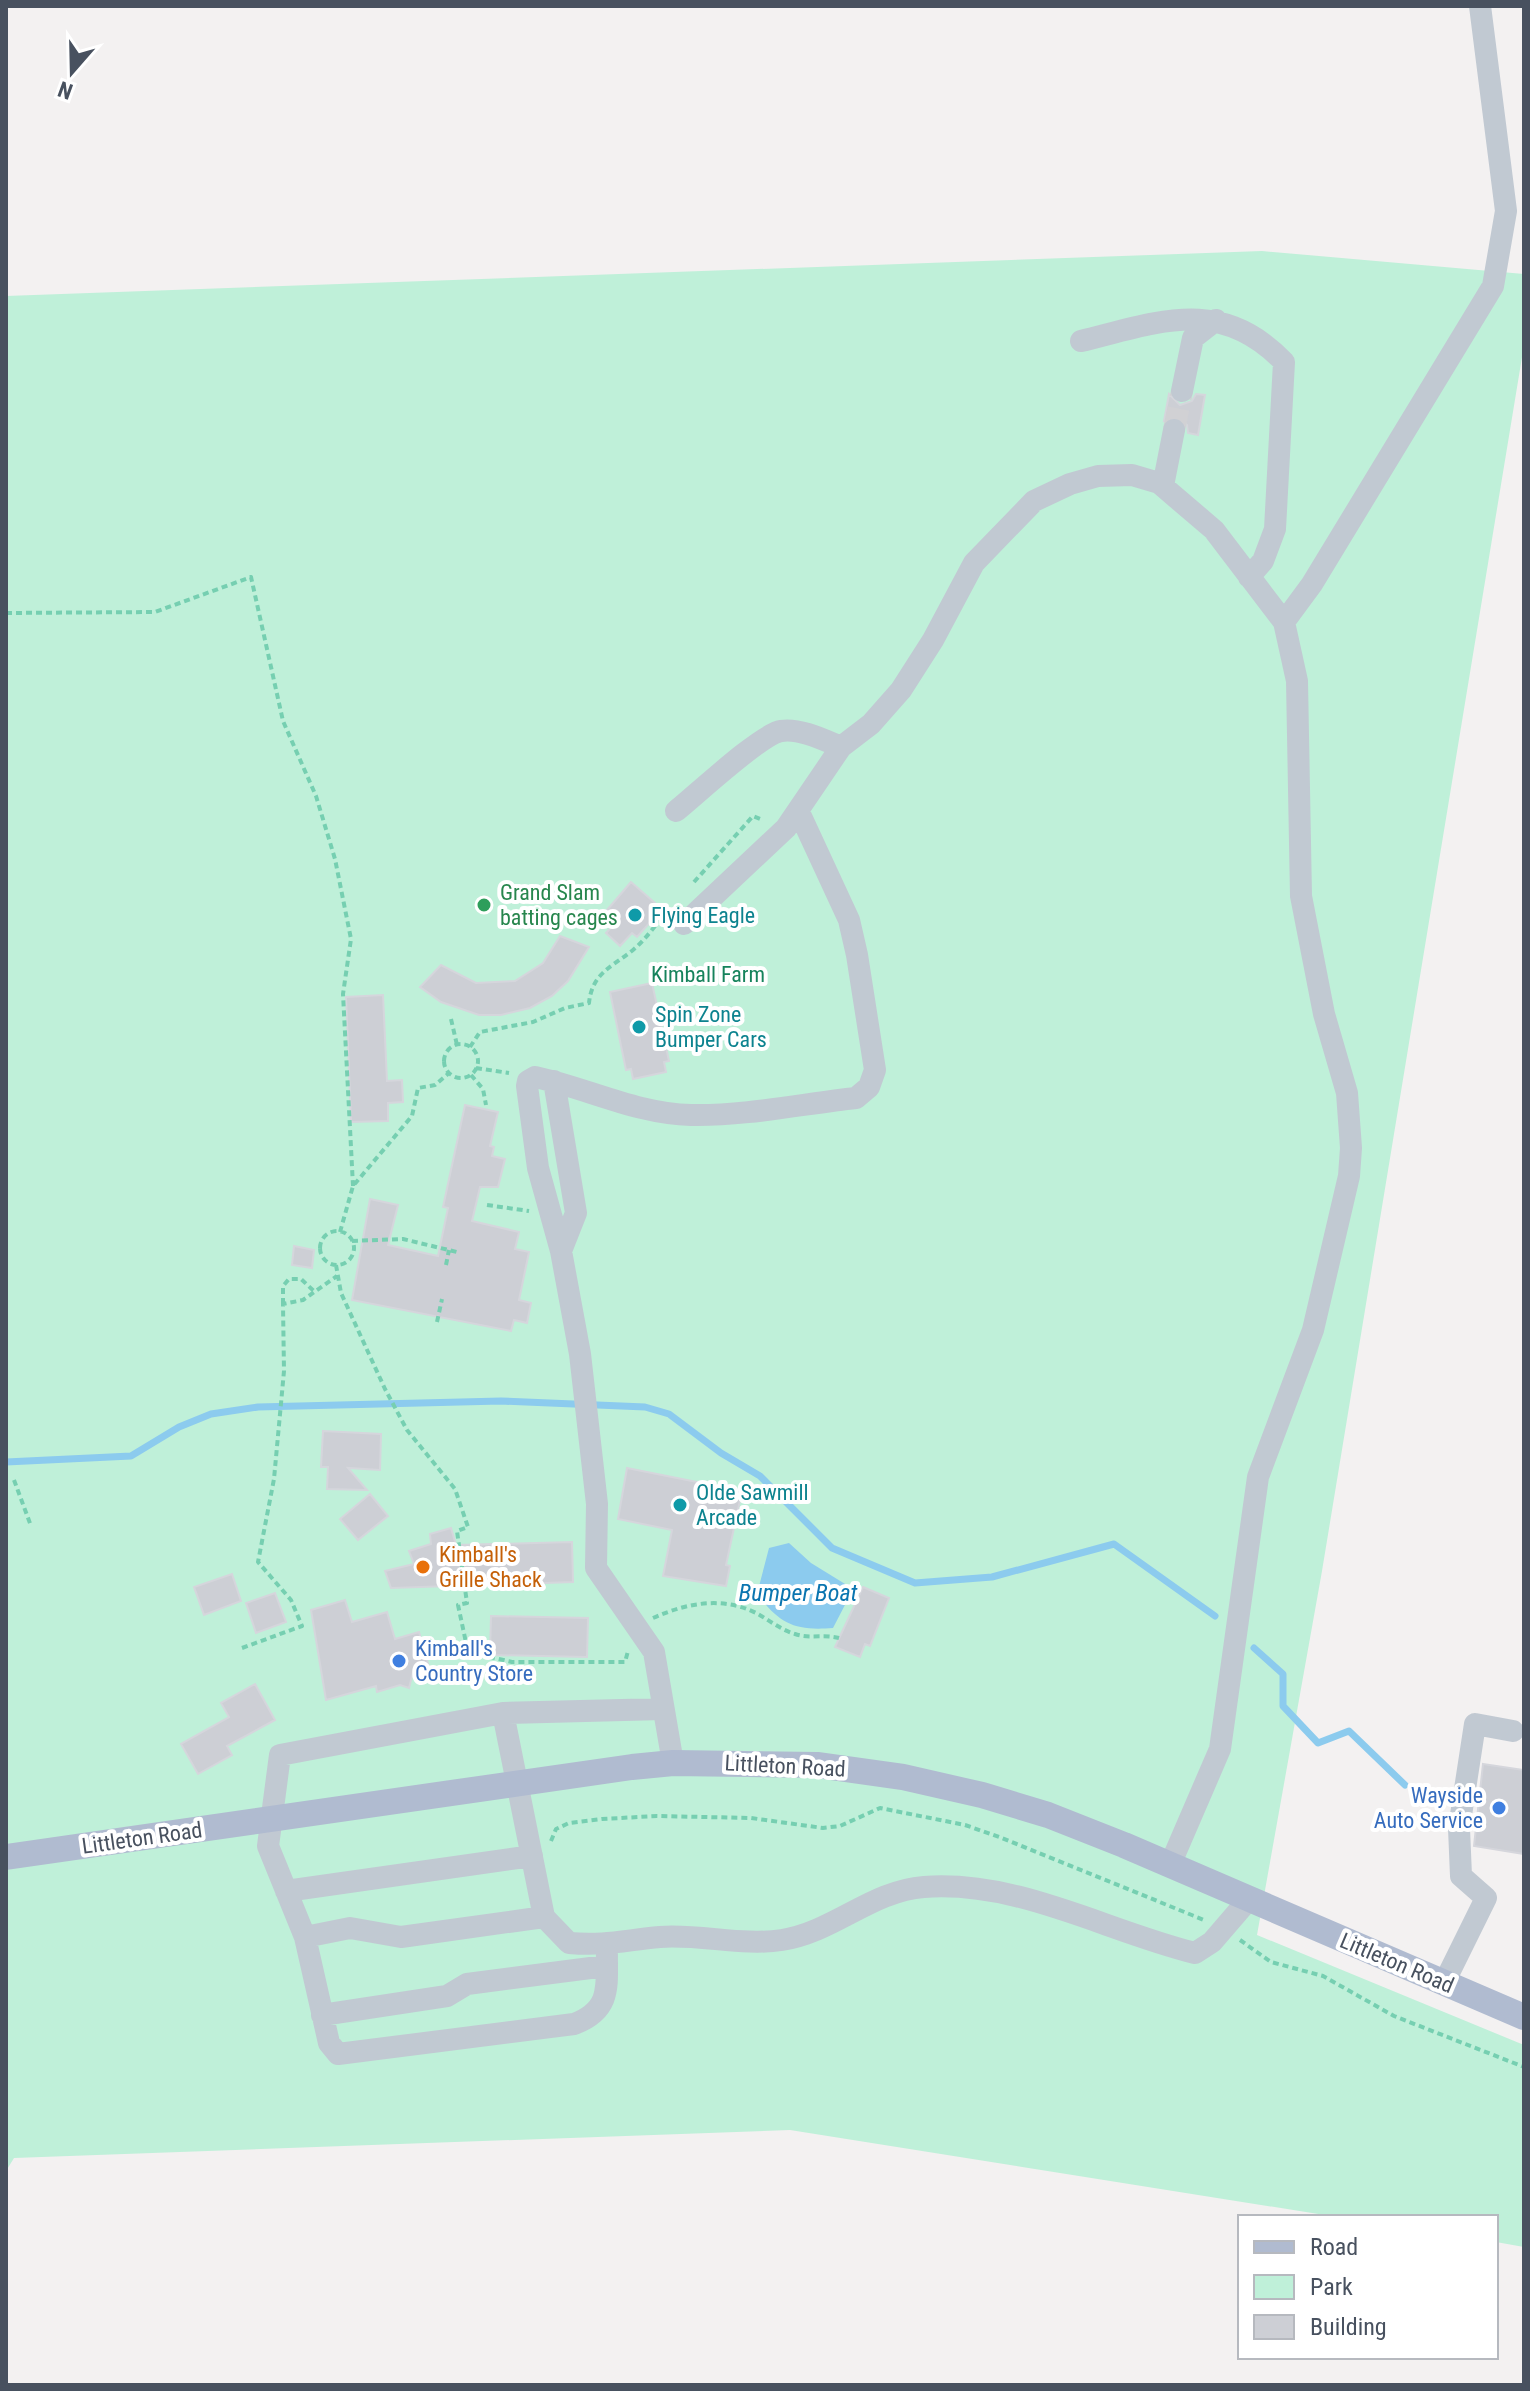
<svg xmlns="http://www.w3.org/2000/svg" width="1530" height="2391" viewBox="0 0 1530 2391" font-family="'Roboto Condensed',sans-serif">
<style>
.green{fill:#bff0d9}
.water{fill:#8ccbee}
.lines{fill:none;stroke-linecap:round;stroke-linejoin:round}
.stream{stroke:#8ccbee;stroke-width:7}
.building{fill:#cdcfd5;stroke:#d5d6dc;stroke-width:2}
.minor-tunnel{stroke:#d1d1d4;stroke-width:22;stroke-dasharray:22 11;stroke-linecap:butt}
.path{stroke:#76cfb1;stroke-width:4;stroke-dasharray:6 4;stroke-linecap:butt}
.minor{stroke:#c1c9d2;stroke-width:22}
.major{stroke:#b0bbd0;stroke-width:26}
.leisure-dot{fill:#2e9e5b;stroke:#fff;stroke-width:3}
.culture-dot{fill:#0f9aa8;stroke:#fff;stroke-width:3}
.food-dot{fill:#e8710a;stroke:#fff;stroke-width:3}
.shop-dot{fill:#3f7fe0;stroke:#fff;stroke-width:3}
.labels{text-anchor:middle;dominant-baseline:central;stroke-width:8;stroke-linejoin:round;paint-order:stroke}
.leisure-label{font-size:22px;fill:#27864d;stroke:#fff;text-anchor:start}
.culture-label{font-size:22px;fill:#0d838f;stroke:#fff;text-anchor:start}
.park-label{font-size:22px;fill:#16835c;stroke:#fff}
.food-label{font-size:22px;fill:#c56008;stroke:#fff;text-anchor:start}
.shop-label{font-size:22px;fill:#366cbe;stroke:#fff;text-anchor:start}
.street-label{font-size:22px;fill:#48515f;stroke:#fff}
.water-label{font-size:24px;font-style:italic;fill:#0a75b0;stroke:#fff}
</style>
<rect width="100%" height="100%" fill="#f3f1f1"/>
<path class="green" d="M 1262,251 L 1524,274 L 1524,345 L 1322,1571 L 1257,1935 L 1524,2045 L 1524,2247 L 1496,2242 L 1496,2217 L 1337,2217 L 790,2130 L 14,2158 L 6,2171 L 6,296 Z"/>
<path class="water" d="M 789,1543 L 811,1563 L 850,1587 L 847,1601 L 833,1628 C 794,1631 780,1624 757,1594 L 769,1548 Z"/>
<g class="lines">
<path class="stream" d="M 6,1462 L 131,1456 L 179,1427 L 211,1414 L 258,1407 L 501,1401 L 645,1407 L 669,1414 L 721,1453 L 760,1476 L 832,1548 L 915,1583 L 992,1577 L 1114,1544 L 1215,1616
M 1254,1648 L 1283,1674 L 1283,1706 L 1318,1743 L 1349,1731 L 1405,1785"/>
</g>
<path class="building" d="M 1169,394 L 1180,405 L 1192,401 L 1196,394 L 1205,395 L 1198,435 L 1188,433 L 1187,425 L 1177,417 L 1164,421 Z
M 631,882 L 662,909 L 637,937 L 632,933 L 620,946 L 606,933 L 618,920 L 607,910 Z
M 560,936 L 589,947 L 568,981 L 552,996 L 530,1008 L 501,1015 L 479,1015 L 441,1002 L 420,987 L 441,965 L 476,983 L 515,981 L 543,963 Z
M 652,983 L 669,1061 L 664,1062 L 666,1072 L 633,1079 L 631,1069 L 626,1070 L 610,992 Z
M 383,995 L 387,1081 L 402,1080 L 403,1102 L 388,1103 L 388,1121 L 351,1122 L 346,997 Z
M 465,1105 L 498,1112 L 490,1146 L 494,1147 L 492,1156 L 505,1159 L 498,1187 L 480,1187 L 472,1221 L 519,1232 L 515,1249 L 529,1252 L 519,1300 L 531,1303 L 527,1323 L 514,1320 L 511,1331 L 352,1300 L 370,1199 L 398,1205 L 388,1245 L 438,1256 L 448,1208 L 443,1207 Z
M 294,1246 L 314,1250 L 312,1268 L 292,1265 Z
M 323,1431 L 381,1434 L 380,1470 L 348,1468 L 367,1490 L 327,1489 L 328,1467 L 321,1467 Z
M 627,1468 L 742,1491 L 726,1565 L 730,1566 L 726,1586 L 663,1576 L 672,1530 L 618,1519 Z
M 370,1494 L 388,1516 L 358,1540 L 340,1519 Z
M 451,1528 L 456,1545 L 572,1542 L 573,1582 L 391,1588 L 385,1571 L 414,1564 L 409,1551 L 431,1544 L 430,1534 Z
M 232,1574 L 241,1601 L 204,1615 L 194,1587 Z
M 863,1587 L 889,1598 L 870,1646 L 865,1644 L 860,1657 L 835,1647 Z
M 275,1593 L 286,1622 L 256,1633 L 246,1603 Z
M 345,1600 L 352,1622 L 387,1612 L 395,1639 L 419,1632 L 429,1667 L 413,1672 L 409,1688 L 400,1685 L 377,1692 L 376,1686 L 326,1700 L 311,1610 Z
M 491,1616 L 588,1618 L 587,1657 L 490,1655 Z
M 255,1684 L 275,1720 L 227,1746 L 232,1755 L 198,1774 L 181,1744 L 229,1717 L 221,1703 Z
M 1483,1764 L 1524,1770 L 1524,1854 L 1474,1846 Z"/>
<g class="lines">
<path class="minor-tunnel" d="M 1174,430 L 1182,391"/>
<path class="path" d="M 6,613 L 155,612 L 251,577 L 283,721 L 316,796 L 335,859 L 351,939 L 343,994 L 353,1186
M 694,882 L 753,816 L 763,820
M 451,1019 L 457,1045
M444 1061a17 17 0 1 1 34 0a17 17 0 1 1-34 0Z
M 470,1047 L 480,1032 L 533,1022 L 565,1008 L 589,1003 C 592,973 612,967 633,950 C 645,940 654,927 664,915
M 476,1068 L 509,1073
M 471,1075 L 483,1089 L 486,1105
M 487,1205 L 529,1211
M320 1248a17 17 0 1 1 34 0a17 17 0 1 1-34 0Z
M 340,1232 L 353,1186 L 412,1116 L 418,1088 L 435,1085 L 449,1073
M 352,1241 L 403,1239 L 457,1252
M 336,1265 L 341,1293 L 385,1389 L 407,1430 L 455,1489 L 468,1527 L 457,1531 L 467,1603 L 458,1605 L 468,1652 L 512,1662 L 625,1662 L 628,1651
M 446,1265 L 449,1250
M 283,1304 L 283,1286 L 289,1279 L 301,1279 L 316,1293
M 437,1322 L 442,1299
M 14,1480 L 31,1526
M 653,1618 C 687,1603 722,1596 756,1613 C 769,1620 781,1630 795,1634 C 809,1639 824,1634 839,1638
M 242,1648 L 302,1626 L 291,1600 L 258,1562 L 274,1479 L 284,1371 L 283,1304 L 303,1300 L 337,1276
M 551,1841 L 556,1829 L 569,1823 L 602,1819 L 657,1816 L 751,1818 L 823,1828 L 840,1826 L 880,1808 L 965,1825 L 1002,1838 L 1204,1920
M 1240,1940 L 1271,1962 L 1323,1976 L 1394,2016 L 1524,2067"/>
<path class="minor" d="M 1081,341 C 1159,322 1221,296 1284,362 L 1275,529 L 1263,561 L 1249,577
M 1182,391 L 1193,338 L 1216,320
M 1163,486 L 1174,430
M 1284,622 L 1312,584 L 1493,286 L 1506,211 L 1480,6
M 676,811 C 696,795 761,734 781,731 C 800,728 824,740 841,747
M 684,924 L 786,828 L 841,747 L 871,724 L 901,690 L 933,640 L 974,563 L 1034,501 L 1070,484 L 1098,476 L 1132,475 L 1159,483 L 1214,530 L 1284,622 L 1297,681 L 1301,896 L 1324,1014 L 1347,1093 L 1351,1148 L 1349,1176 L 1313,1330 L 1258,1477 L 1220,1749 L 1170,1865
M 554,1081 L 576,1213 L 561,1251
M 503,1713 L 544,1917 L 401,1937 L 350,1928 L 305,1937 L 268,1846 L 280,1755 Z
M 503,1713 L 663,1709
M 673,1763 L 654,1652 L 596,1568 L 597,1504 L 580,1354 L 561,1251 L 538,1168 L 527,1086 L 528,1081 L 535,1077 C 587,1088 637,1114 691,1115 C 745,1116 802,1104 856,1098 L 869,1087 L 875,1070 L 857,955 L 849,920 L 799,812
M 286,1891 L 532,1856
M 544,1917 L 569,1943 C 606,1946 625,1940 660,1937 C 700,1934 743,1946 782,1940 C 834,1932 871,1891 924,1887 C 1018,1880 1106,1931 1195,1953 L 1212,1942 L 1249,1899
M 305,1937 L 329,2043 L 338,2054 L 574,2024 C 614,2009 606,1983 607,1946
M 1444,1983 L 1486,1898 L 1461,1876 L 1459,1828 L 1475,1724 L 1513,1731
M 322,2015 L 447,1996 L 467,1984 L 606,1966"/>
<path class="major" d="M 6,1857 L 632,1767 L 673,1763 L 817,1765 L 903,1777 L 982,1795 L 1048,1815 L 1124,1845 L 1524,2017"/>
</g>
<circle class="leisure-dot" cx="484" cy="905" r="8"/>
<g class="culture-dot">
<circle cx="635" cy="915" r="8"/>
<circle cx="639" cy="1027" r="8"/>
<circle cx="680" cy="1505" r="8"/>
</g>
<circle class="food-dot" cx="423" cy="1567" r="8"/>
<g class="shop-dot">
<circle cx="399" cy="1661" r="8"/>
<circle cx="1499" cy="1808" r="8"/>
</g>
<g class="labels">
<g class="leisure-label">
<text x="500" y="892">Grand Slam<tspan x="500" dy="25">batting cages</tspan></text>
</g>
<g class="culture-label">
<text x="651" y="915">Flying Eagle</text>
<text x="655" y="1014">Spin Zone<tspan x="655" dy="25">Bumper Cars</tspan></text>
<text x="696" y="1492">Olde Sawmill<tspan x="696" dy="25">Arcade</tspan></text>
</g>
<g class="park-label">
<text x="708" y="974">Kimball Farm</text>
</g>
<g class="food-label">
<text x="439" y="1554">Kimball's<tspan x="439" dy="25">Grille Shack</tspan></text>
</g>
<g class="shop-label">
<text x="415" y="1648">Kimball's<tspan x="415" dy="25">Country Store</tspan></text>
<text x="1483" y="1795" text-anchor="end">Wayside<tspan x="1483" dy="25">Auto Service</tspan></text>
</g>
<g class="street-label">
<text transform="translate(785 1766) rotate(3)">Littleton Road</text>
<text transform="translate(142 1838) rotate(-8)">Littleton Road</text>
<text transform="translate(1397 1963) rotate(23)">Littleton Road</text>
</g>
<g class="water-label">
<text x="798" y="1593">Bumper Boat</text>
</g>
</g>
<rect width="1530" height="2391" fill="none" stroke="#48515f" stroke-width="16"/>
<rect x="1238" y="2215" width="260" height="144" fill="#ffffff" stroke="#b6b9bf" stroke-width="2"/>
<rect x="1254" y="2241" width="40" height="12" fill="#b0bbd0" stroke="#b6b9bf" stroke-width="2"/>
<text x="1310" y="2255" font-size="24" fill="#48515f">Road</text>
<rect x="1254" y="2275" width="40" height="24" fill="#bff0d9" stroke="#b6b9bf" stroke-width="2"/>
<text x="1310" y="2295" font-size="24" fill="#48515f">Park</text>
<rect x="1254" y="2315" width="40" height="24" fill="#cdcfd5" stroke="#b6b9bf" stroke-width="2"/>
<text x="1310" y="2335" font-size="24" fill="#48515f">Building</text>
<g transform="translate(72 72) rotate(200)" stroke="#ffffff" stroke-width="6" paint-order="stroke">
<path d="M0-6L14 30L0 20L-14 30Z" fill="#48515f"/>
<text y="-12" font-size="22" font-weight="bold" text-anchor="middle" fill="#48515f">N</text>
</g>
</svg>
